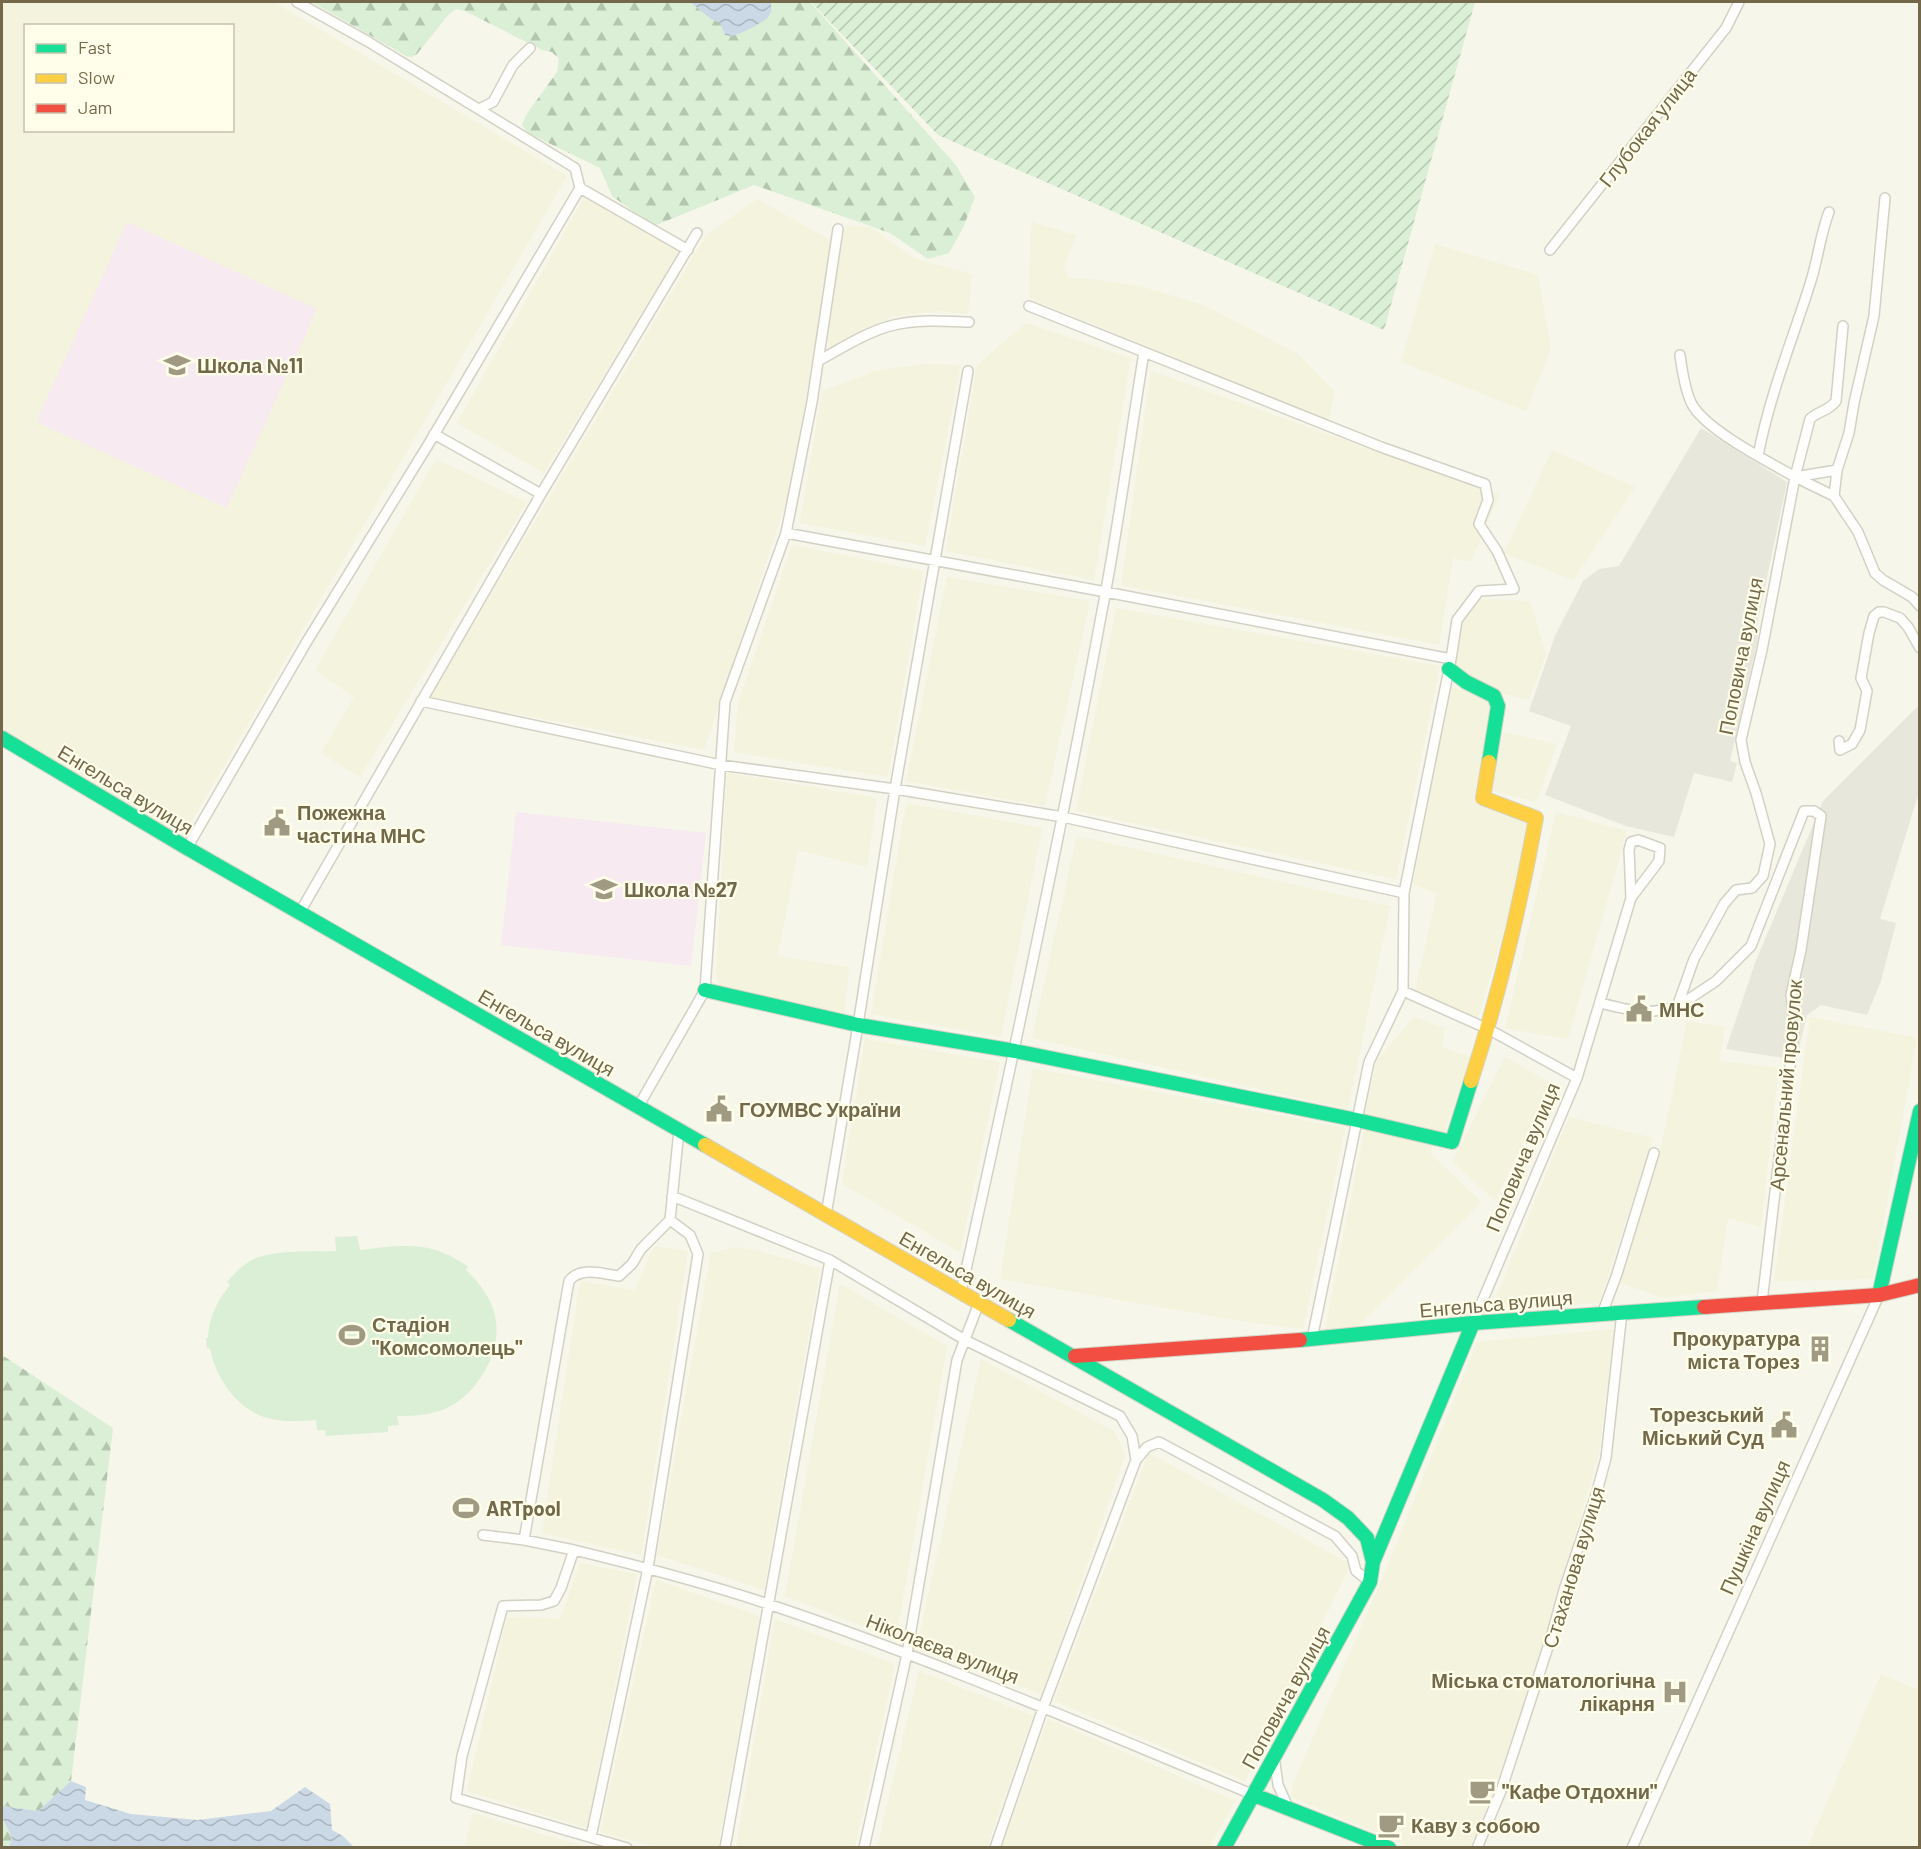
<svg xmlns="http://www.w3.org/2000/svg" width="1921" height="1849" viewBox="0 0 1921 1849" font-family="Barlow,sans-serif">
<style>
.residential{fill:#f4f3dd;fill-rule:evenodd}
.industrial{fill:#e8e7db}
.education{fill:#f7eaf1}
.forest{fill:url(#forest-firs)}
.garden{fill:url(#garden-furrows)}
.pitch{fill:#daefd5}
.water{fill:url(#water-waves)}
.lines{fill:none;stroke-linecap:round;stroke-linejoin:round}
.street-casing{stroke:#d3d1c5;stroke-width:12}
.fast-casing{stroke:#d4d2c5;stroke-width:16}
.slow-casing{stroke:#d4d2c5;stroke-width:16}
.jam-casing{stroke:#d4d2c5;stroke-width:16}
.street{stroke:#fefefc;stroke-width:9}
.fast{stroke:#16e098;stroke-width:14}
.slow{stroke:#ffcf43;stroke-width:14}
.jam{stroke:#f24e42;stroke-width:14}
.labels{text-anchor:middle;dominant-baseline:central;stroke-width:4.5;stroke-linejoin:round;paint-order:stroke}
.street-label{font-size:20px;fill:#73694a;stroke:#fefeea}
.poi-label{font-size:20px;font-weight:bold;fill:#73694a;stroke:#fefeea;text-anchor:start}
</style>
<defs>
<pattern id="forest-firs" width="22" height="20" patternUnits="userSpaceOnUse" patternTransform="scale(1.5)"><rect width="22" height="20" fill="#daefd5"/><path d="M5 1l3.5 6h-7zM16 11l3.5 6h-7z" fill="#b5c6af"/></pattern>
<pattern id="garden-furrows" width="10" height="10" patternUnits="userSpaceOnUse" patternTransform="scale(1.5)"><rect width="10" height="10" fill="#daefd5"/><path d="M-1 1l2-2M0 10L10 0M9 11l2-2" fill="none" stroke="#b5c6af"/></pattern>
<pattern id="water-waves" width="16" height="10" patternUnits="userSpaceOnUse" patternTransform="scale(1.5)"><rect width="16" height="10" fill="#cbd9e6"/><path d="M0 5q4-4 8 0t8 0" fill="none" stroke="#a9b4bc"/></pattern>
</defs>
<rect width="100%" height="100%" fill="#f6f6ea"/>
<path class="residential" d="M 2,2 L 274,2 L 567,176 L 183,836 L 2,731 ZM 26,26 L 232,26 L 232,130 L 26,130 Z
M 586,194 L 680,250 L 544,473 L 457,423 Z
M 757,199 L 832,241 L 806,400 L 787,499 L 704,750 L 430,697 L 706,235 Z
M 1031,222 L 1076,235 L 1064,266 L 1068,278 L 1090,279 L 1140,286 L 1206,306 L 1298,354 L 1335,392 L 1328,420 L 1029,298 Z
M 845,226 L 870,227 L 916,259 L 972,274 L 968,314 L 936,311 L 891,317 L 831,347 L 826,339 Z
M 1435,244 L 1538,275 L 1551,348 L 1526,411 L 1401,362 Z
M 1026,323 L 1131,358 L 1094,580 L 946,551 L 977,365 Z
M 923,364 L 961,365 L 925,546 L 800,523 L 822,391 L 875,371 Z
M 1151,371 L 1499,495 L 1471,562 L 1453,558 L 1439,645 L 1121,585 Z
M 1552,450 L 1635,487 L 1573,580 L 1504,553 Z
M 436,459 L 527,502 L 360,777 L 321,753 L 354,697 L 315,670 Z
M 792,545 L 923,571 L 888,777 L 734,752 L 738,703 Z
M 947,577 L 1090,601 L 1045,806 L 906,781 Z
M 1481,599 L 1530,601 L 1546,654 L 1529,700 L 1497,692 L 1474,681 L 1455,667 L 1460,621 Z
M 1116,608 L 1440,666 L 1396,879 L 1076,811 Z
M 1449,687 L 1485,696 L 1495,706 L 1477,805 L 1527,822 L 1523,866 L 1478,1018 L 1415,991 L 1437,893 L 1413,885 Z
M 1503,732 L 1557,744 L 1536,802 L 1492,791 Z
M 727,773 L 877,798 L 867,867 L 798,850 L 778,956 L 849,967 L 844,1013 L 720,987 L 716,977 Z
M 906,803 L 1042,828 L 1001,1037 L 871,1014 Z
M 1556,812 L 1627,831 L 1568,1039 L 1505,1028 Z
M 1077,836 L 1390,906 L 1348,1109 L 1032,1038 Z
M 1414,1017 L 1445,1028 L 1442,1047 L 1470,1057 L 1444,1134 L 1365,1114 L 1377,1060 Z
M 1810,1017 L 1917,1038 L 1873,1279 L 1774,1281 Z
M 1687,1021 L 1725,1027 L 1719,1061 L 1779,1068 L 1761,1227 L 1728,1218 L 1717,1291 L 1663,1298 L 1621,1283 L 1661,1148 Z
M 865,1039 L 1000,1062 L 960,1252 L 842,1184 Z
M 1505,1057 L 1551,1083 L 1495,1201 L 1453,1161 Z
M 1033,1068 L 1345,1128 L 1303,1329 L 1234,1320 L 1000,1279 Z
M 1569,1117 L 1653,1138 L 1599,1303 L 1491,1310 Z
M 1364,1130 L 1433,1143 L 1431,1154 L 1481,1202 L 1356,1329 L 1325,1329 Z
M 654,1246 L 688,1251 L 641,1555 L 542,1533 L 580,1281 L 635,1290 Z
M 735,1247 L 756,1250 L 820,1269 L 764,1590 L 657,1555 L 711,1253 Z
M 840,1284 L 947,1346 L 896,1639 L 785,1596 Z
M 1614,1329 L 1598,1458 L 1538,1660 L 1495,1787 L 1470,1847 L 1411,1847 L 1291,1797 L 1293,1784 L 1391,1558 L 1477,1342 Z
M 981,1359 L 1115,1432 L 1125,1455 L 1042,1695 L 917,1645 Z
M 1149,1453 L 1351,1564 L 1245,1781 L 1054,1701 Z
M 580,1563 L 637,1574 L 587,1828 L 467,1791 L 507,1617 L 560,1619 Z
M 656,1580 L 760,1616 L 718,1847 L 656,1847 L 600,1832 Z
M 775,1619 L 895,1664 L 855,1847 L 736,1847 Z
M 919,1671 L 1033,1716 L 987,1847 L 877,1847 Z
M 1881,1674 L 1919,1690 L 1919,1842 L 1917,1847 L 1808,1847 Z
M 1048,1719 L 1235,1801 L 1210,1847 L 1002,1847 Z
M 473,1813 L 544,1835 L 588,1847 L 465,1847 Z"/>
<path class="industrial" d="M 1701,428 L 1787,482 L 1757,625 L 1758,638 L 1730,761 L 1737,763 L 1732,782 L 1694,773 L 1674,837 L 1626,826 L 1545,795 L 1571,726 L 1529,711 L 1555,636 L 1583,581 L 1599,569 L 1619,566 Z
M 1919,705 L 1919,792 L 1880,919 L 1896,923 L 1881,981 L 1867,1015 L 1821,1005 L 1807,1015 L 1796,1060 L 1726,1049 L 1755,963 L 1823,801 Z"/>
<path class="education" d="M 127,222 L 317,309 L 227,508 L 36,422 Z
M 516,812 L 706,833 L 691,966 L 501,945 Z"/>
<path class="forest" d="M 312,2 L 810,2 L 955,164 L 975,197 L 963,228 L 949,253 L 928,259 L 890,233 L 754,185 L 654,226 L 612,196 L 600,168 L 528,133 L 522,125 L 526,115 L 557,72 L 559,59 L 552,52 L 542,50 L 465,11 L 456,9 L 449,14 L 417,54 L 412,57 L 406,56 Z
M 2,1355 L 113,1428 L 71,1781 L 38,1811 L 2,1806 Z
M 2,1817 L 12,1838 L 9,1847 L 2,1847 Z"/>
<path class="garden" d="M 811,2 L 1475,2 L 1384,330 L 938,135 Z"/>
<path class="pitch" d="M 357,1236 L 360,1250 C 402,1245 432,1240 468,1267 L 466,1270 C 480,1283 494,1302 496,1321 C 500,1354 479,1390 451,1406 C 434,1415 416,1416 397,1416 L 399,1425 L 388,1426 L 388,1432 L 326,1436 L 325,1430 L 317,1430 L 316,1420 C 303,1421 290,1422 277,1420 C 241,1415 217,1382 210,1349 L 207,1348 L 206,1338 L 208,1338 C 209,1317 217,1301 230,1285 L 227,1282 C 234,1274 242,1265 252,1260 C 274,1249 311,1252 336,1251 L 335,1237 Z"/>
<path class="water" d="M 690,2 L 771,2 C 771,6 772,11 769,16 C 764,23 739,35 731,36 L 725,35 L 720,23 L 711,19 Z
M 71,1781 L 86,1787 L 85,1800 L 131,1814 L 198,1820 L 271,1811 L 305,1787 L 330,1804 L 332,1830 L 343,1836 L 354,1847 L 9,1847 L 12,1838 L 2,1817 L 2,1806 L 38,1811 Z"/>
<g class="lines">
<g class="street-casing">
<path id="street" d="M 479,109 L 493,102 L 513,65 L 530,48
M 580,188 L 688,250
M 1550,250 L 1726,28 L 1739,2
M 1029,306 L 1381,447 L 1485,484 L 1488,500 L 1479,524 L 1497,551 L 1514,589 L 1479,591 L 1457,620 L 1451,659 L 1404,893 L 1403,991 L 1488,1029 L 1577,1078
M 1680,355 C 1682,370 1686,398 1695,409 C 1714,434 1767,461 1795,477
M 818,361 C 842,348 868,331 894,325 C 919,319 944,321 969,322
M 434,434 L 541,494
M 1758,456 C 1769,397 1792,341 1810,284 C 1818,260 1820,235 1829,212
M 1837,470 L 1795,477 L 1834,496 L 1858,532 L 1875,573 L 1883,580 L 1912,597 L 1920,606
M 1834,496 L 1837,470 L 1849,433 L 1854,403 L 1874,316 L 1885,198
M 786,533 L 1106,592 L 1451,659
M 421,701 L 721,765 L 895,789 L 1063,817 L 1404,893
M 1839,741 L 1840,750 L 1852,744 L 1860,730 L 1867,691 L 1861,678 L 1869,633 L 1874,616 L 1879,612 L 1884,612 L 1900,618 L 1908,627 L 1920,648
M 187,848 L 306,643 L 428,445 L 580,188 L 575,168 L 367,41 L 297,2
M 300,912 L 541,494 L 697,233
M 1601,1003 C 1631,1011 1646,1015 1677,1007 L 1694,959 L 1724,904 L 1736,890 L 1752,888 L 1763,876 L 1770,844 L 1756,793 L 1745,762 L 1741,740 L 1762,650 L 1795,477 L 1810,419 C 1819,410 1828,412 1836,401 L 1843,326
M 1677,1007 L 1716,981 L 1751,946 L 1804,811 L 1814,811 L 1821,816 L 1801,950 L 1791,995 L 1795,1023 L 1762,1302
M 638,1107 L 705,990 L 725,702 L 786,533 L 812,402 L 838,229
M 672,1196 L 830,1260 L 965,1340 L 1120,1416 L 1132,1436 L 1136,1460
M 826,1215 L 858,1025 L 895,789 L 968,371
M 961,1292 C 1013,1060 1062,828 1105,595 C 1120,514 1131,433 1144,352
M 1602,1314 L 1617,1274 L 1654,1153
M 1473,1323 L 1577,1078 L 1631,898 L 1659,861 L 1660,848 L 1638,840 L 1631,842 L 1629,850 L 1631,898
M 1312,1339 L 1369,1062 L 1403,991
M 483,1535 L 524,1540 L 574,1550
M 524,1540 L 569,1281 C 580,1266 602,1274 619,1276 L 632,1264 L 641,1249 L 670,1220 L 679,1130
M 1274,1756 L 1278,1785 L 1288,1807
M 591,1837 L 648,1568 L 698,1254 L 690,1235 L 670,1220
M 627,1848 L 456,1798 L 462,1756 L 503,1606 L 541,1605 L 554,1601 L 561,1588 L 574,1550 C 640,1566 706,1583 771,1605 C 935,1660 1094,1729 1254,1795
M 725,1848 L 830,1260
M 864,1848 L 907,1654 L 957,1360 L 979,1303
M 995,1848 L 1043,1708 L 1136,1460 L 1147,1447 L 1159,1442 L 1335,1536 L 1352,1556 L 1356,1571 L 1370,1582
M 1477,1848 L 1501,1791 L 1550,1641 L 1564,1590 L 1596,1495 L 1606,1458 L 1622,1312
M 1632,1848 L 1879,1295"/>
</g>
<g class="fast-casing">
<path id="fast" d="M 1449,669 L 1466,682 L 1494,696 L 1498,706 L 1489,762
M 2,738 L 187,848 L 705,1145
M 705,990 L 858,1025 L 1015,1051 L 1357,1120 L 1452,1142 L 1471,1081
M 1879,1295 L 1920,1111
M 1009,1320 L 1323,1500 L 1348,1518 L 1367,1538 L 1373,1562
M 1300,1340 L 1473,1323 L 1704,1307
M 1254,1795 L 1389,1848
M 1224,1848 L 1370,1582 L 1373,1562 L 1473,1323"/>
</g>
<g class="slow-casing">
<path id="slow" d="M 1471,1081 C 1499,995 1520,907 1536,818 L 1483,798 L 1489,762
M 705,1145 L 1009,1320"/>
</g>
<g class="jam-casing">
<path id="jam" d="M 1704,1307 L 1879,1295 L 1920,1285
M 1075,1356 L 1300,1340"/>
</g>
<use href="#street" class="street"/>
<use href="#fast" class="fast"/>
<use href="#slow" class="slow"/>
<use href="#jam" class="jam"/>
</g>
<defs>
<g id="school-bare" transform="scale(2.07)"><path d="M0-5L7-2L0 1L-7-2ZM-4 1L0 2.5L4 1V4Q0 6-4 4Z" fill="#a19a82" stroke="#fefeea" stroke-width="2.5" paint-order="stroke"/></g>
<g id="civic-bare" transform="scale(2.07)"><path d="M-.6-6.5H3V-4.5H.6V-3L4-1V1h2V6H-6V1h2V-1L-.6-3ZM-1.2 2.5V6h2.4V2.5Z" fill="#a19a82" stroke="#fefeea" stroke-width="2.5" paint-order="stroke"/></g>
<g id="stadium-bare" transform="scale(2.07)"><path d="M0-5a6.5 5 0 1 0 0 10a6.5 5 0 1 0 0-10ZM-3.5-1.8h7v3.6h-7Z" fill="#a19a82" stroke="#fefeea" stroke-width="2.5" paint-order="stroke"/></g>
<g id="building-bare" transform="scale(2.07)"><path d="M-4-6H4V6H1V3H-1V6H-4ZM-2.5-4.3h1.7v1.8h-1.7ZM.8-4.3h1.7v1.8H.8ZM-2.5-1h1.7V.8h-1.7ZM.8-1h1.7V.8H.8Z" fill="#a19a82" stroke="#fefeea" stroke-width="2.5" paint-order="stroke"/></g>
<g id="hospital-bare" transform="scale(2.07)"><path d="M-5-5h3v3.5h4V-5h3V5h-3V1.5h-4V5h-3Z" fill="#a19a82" stroke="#fefeea" stroke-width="2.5" paint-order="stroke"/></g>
<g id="cafe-bare" transform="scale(2.07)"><path d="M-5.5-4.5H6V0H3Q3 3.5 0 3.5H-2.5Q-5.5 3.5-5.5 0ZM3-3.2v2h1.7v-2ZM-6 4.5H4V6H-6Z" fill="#a19a82" stroke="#fefeea" stroke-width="2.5" paint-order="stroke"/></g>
</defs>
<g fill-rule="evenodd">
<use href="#school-bare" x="177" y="365"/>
<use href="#civic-bare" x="277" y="823"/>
<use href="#school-bare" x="604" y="889"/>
<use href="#civic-bare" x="1639" y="1009"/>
<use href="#civic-bare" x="719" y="1109"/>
<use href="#stadium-bare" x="352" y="1335"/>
<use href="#building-bare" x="1820" y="1349"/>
<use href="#civic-bare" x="1784" y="1425"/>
<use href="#stadium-bare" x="466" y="1508"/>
<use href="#hospital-bare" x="1675" y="1692"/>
<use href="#cafe-bare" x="1482" y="1791"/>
<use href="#cafe-bare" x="1391" y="1825"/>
</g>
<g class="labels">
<g class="street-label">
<text transform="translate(1647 127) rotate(-52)">Глубокая улица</text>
<text transform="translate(1740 656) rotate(-79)">Поповича вулиця</text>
<text transform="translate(126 789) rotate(31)">Енгельса вулиця</text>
<text transform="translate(547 1032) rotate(30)">Енгельса вулиця</text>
<text transform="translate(1785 1085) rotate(-85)">Арсенальний провулок</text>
<text transform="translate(1522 1157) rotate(-67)">Поповича вулиця</text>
<text transform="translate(968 1274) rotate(30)">Енгельса вулиця</text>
<text transform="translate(1496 1303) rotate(-5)">Енгельса вулиця</text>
<text transform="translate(1754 1527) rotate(-66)">Пушкіна вулиця</text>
<text transform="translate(1573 1567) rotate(-73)">Стаханова вулиця</text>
<text transform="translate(943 1648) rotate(21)">Ніколаєва вулиця</text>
<text transform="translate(1285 1697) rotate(-61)">Поповича вулиця</text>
</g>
<g class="poi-label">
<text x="197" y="365">Школа №11</text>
<text x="297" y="812">Пожежна<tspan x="297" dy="23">частина МНС</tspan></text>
<text x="624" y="889">Школа №27</text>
<text x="1659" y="1009">МНС</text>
<text x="739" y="1109">ГОУМВС України</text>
<text x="372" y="1324">Стадіон<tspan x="372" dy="23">"Комсомолець"</tspan></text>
<text x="1800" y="1338" text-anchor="end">Прокуратура<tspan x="1800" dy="23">міста Торез</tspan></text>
<text x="1764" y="1414" text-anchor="end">Торезський<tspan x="1764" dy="23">Міський Суд</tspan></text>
<text x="486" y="1508">ARTpool</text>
<text x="1655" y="1680" text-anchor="end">Міська стоматологічна<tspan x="1655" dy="23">лікарня</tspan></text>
<text x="1502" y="1791">"Кафе Отдохни"</text>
<text x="1411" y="1825">Каву з собою</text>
</g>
</g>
<rect width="1921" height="1849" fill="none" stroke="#73694a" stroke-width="6"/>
<rect x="24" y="24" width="210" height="108" fill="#fefeea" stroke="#c6c2aa" stroke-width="1.5"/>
<rect x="36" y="44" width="30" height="9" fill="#16e098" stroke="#c6c2aa" stroke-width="1.5"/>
<text x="78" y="54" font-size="18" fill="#73694a">Fast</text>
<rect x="36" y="74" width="30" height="9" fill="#ffcf43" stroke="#c6c2aa" stroke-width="1.5"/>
<text x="78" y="84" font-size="18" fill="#73694a">Slow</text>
<rect x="36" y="104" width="30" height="9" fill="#f24e42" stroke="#c6c2aa" stroke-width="1.5"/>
<text x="78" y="114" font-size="18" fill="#73694a">Jam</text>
</svg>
